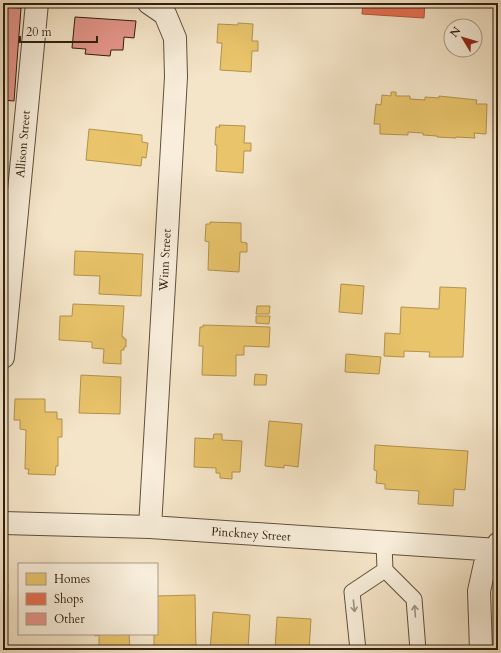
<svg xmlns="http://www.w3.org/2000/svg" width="501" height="653" viewBox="0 0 501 653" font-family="Cardo,serif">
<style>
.homes{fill:#e9c46a;stroke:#b1924e}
.shops{fill:#e76f51;stroke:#b0573d}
.building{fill:#e5968b;stroke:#2f1f0e}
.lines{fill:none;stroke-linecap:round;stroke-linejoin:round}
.service-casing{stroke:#60503c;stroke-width:17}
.minor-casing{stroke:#60503c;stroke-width:24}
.service{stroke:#f8eedb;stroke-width:15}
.minor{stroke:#f8eedb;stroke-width:22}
.oneway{stroke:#9e917f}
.labels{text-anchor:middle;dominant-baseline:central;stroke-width:4;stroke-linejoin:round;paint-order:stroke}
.street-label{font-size:12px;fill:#2f1f0e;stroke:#f8eedb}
</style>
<rect width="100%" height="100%" fill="#f5e5c8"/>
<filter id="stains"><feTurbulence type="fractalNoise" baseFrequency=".005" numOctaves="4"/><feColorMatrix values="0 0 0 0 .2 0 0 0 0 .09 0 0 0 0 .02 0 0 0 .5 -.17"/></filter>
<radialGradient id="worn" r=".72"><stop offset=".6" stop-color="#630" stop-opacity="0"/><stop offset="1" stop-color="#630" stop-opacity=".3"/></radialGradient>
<path class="homes" d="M 238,23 L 253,24 L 252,41 L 258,41 L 258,51 L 252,51 L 251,72 L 220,70 L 222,43 L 217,43 L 218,24 L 238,25 Z
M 391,92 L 396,92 L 396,96 L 410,96 L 410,99 L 425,100 L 425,97 L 439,98 L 439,96 L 477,100 L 476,104 L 487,104 L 486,134 L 474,133 L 475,138 L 456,137 L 456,138 L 437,137 L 437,136 L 423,135 L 423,133 L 408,132 L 408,135 L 380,134 L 380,124 L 374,124 L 376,104 L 381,105 L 382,95 L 391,96 Z
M 219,125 L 245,126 L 244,143 L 251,143 L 251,151 L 244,151 L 243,173 L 216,171 L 217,145 L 215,145 L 216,127 L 220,127 Z
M 89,129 L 142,135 L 142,142 L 148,143 L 146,158 L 142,157 L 141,166 L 86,160 Z
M 210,222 L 241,223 L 241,242 L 247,243 L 247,252 L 240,252 L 239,272 L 208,270 L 209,242 L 205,241 L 206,224 L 210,224 Z
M 75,251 L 143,254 L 141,296 L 99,294 L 100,276 L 74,275 Z
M 341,284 L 364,286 L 362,314 L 339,312 Z
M 440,287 L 466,288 L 463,357 L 429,357 L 430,352 L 404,351 L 404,357 L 384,356 L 385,333 L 400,334 L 401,307 L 439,309 Z
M 73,304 L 124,306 L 122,337 L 124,337 L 124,339 L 126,339 L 126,347 L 124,347 L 124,350 L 121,350 L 121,364 L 103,363 L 104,349 L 92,348 L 92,342 L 59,340 L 60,316 L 72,316 Z
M 257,306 L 270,306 L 269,314 L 256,314 Z
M 256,316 L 270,316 L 269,324 L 256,323 Z
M 203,325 L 270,327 L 269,347 L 244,346 L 244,355 L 236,355 L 236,376 L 202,375 L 203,346 L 199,346 L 200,327 L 203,327 Z
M 346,354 L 381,357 L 379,374 L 345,372 Z
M 255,374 L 267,375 L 266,385 L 254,385 Z
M 81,375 L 121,377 L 120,414 L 79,413 Z
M 15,399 L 45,399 L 45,412 L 57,412 L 57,419 L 62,419 L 62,437 L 58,437 L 58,466 L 56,466 L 55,475 L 28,474 L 29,469 L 25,469 L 26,430 L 20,429 L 20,420 L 14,420 Z
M 269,421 L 302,424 L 298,467 L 284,465 L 284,468 L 265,466 Z
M 214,434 L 222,434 L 222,440 L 242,441 L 240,472 L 232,472 L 232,479 L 220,478 L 220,473 L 216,473 L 216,468 L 194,467 L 195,438 L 213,439 Z
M 375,445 L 468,451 L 465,490 L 454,489 L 453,506 L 418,504 L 419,491 L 385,489 L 385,484 L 376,483 L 377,471 L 374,470 Z
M 3,583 L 8,584 L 5,633 L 3,633 Z
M 195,595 L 196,650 L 154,650 L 154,634 L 157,634 L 157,596 Z
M 213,612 L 250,615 L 248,650 L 210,650 Z
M 277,617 L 311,619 L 309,650 L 275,650 Z
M 95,634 L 129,634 L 130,650 L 99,650 L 99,635 L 95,636 Z"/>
<path class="shops" d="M 363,3 L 425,3 L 424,18 L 362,14 Z"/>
<path class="building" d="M 3,7 L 21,8 L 14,101 L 3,100 Z
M 75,17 L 136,21 L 134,38 L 124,37 L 123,50 L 111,50 L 110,56 L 85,54 L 86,49 L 72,48 Z"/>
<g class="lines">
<g class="service-casing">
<path id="service" d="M 384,543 L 385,570 L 414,599 L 418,650
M 358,650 L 352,592 L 385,570"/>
</g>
<g class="minor-casing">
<path id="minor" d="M 149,3 L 165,14 L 175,38 L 176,77 L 150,527
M 3,357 L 37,3
M 3,523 L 150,527 L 498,550
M 481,650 L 479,591 L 485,564 L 495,551 L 498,544"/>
</g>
<use href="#service" class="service"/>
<use href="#minor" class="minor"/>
</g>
<defs><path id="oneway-shaft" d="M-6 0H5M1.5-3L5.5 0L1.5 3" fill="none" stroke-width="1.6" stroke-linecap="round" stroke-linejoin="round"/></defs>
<g class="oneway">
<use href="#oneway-shaft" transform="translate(354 606) rotate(84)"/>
<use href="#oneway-shaft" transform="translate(415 611) rotate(-94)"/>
</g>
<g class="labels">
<g class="street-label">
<text transform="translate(23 144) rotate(-85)">Allison Street</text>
<text transform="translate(165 260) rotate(-87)">Winn Street</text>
<text transform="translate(251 534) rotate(4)">Pinckney Street</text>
</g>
</g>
<rect width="501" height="653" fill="none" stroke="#f5e5c8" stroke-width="16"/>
<rect x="4" y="4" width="493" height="645" fill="none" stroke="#2f1f0e" stroke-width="2"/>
<rect x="8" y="8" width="485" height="637" fill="none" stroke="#2f1f0e"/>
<rect x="18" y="563" width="140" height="72" fill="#f8eedb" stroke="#a89b89"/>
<rect x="26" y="573" width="20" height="12" fill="#e9c46a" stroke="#a89b89"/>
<text x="54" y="583" font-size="12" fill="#2f1f0e">Homes</text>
<rect x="26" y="593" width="20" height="12" fill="#e76f51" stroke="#a89b89"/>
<text x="54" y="603" font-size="12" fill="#2f1f0e">Shops</text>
<rect x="26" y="613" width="20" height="12" fill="#e5968b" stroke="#a89b89"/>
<text x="54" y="623" font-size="12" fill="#2f1f0e">Other</text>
<g transform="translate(463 38) rotate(308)"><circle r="19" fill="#f8eedb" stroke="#a89b89"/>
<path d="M0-3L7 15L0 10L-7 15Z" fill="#8f2418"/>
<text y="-6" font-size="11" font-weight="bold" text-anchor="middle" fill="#2f1f0e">N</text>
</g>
<path d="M20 36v6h77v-6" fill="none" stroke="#2f1f0e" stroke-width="2"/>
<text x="26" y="36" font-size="12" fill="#2f1f0e" stroke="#f8eedb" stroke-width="3" paint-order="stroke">20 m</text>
<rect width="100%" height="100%" filter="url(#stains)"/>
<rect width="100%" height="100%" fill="url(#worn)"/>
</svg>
